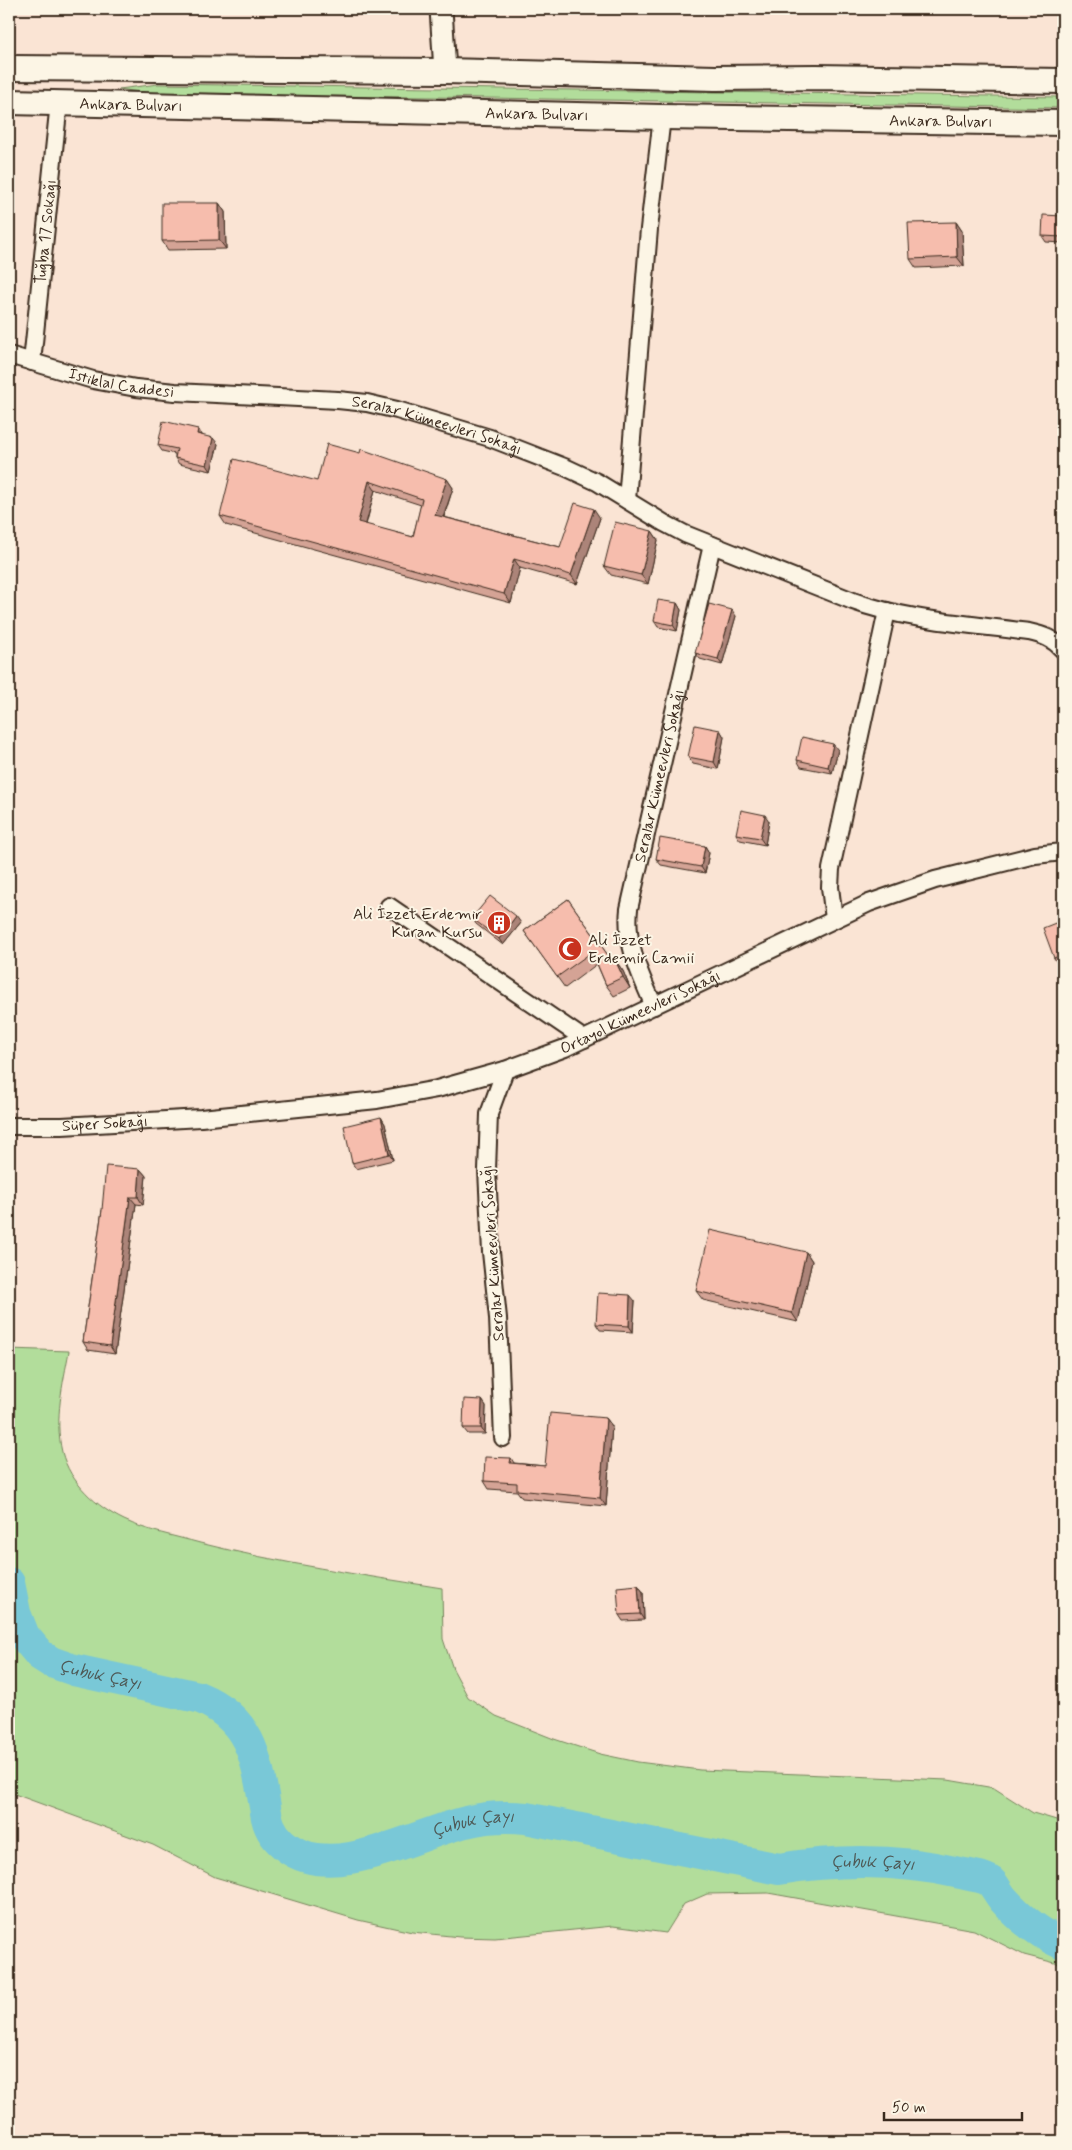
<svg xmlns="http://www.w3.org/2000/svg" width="1072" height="2150" viewBox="0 0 1072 2150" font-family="Mynerve,sans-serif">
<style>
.green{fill:#b2dd9b;stroke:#76845c}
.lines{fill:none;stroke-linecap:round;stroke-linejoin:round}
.river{stroke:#79c8d7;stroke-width:32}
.minor-casing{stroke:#3b2a1e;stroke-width:20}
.tertiary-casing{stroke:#3b2a1e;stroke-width:25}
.secondary-casing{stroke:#3b2a1e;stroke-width:28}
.minor{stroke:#fcf5e5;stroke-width:16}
.tertiary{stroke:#fcf5e5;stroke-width:21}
.secondary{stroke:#fcf5e5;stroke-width:24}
.wall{fill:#d4a395;stroke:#3b2a1e;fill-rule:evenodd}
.shaded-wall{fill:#ac8479;stroke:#3b2a1e}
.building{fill:#f6bdad;stroke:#3b2a1e;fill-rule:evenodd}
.labels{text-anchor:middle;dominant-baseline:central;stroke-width:4;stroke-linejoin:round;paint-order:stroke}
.street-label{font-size:16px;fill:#3b2a1e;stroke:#fcf5e5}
.poi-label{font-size:16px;fill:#3b2a1e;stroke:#fcf5e5;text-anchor:end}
.water-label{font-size:18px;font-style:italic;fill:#4e5956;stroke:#fcf5e5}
</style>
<rect width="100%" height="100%" fill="#fae4d4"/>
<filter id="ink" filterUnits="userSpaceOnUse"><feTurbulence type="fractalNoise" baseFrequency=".02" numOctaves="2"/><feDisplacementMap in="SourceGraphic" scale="10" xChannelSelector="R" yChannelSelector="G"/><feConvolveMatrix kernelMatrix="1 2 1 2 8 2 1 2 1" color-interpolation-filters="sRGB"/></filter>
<g filter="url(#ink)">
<path class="green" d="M 158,84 L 1063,97 L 1063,108 L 432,97 L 159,95 L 119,89 Z
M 9,1349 L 69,1351 C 63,1384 54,1418 62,1452 C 70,1483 97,1507 124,1520 C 147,1531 175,1536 200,1543 C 279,1563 361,1575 442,1588 L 443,1639 L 453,1669 L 468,1697 L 496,1716 L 554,1739 L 600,1754 L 638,1762 L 700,1770 L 948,1780 L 994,1788 L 1033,1813 L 1063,1822 L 1063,1965 L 1024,1955 L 974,1930 L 768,1893 L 707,1894 L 684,1904 L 666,1933 L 613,1926 L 495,1938 L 460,1937 L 412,1932 L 358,1920 L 215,1877 L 153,1845 L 9,1792 Z"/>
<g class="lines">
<path class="river" id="s1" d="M 9,1583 L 15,1613 L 24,1636 L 40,1655 L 51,1662 L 74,1670 L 198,1697 C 255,1720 257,1764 267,1818 C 270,1831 277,1840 288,1848 C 335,1882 417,1833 466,1822 C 486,1817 505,1816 526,1818 L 779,1869 C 840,1859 899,1859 960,1873 C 969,1875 986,1877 992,1883 C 996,1888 999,1894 1003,1899 C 1020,1918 1040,1934 1063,1944"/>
<g class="minor-casing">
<g id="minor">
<path id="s2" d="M 9,355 L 93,380 L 136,388 L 175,392 L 338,400 L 367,403 L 397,410 L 490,438 L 567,468 L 597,482 L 664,523 L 685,534 L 853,601 C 908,621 971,624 1029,632 C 1043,635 1054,639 1063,650"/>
<path id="s3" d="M 32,362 L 59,102"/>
<path d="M 627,500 L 649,229 L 662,117"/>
<path d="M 389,906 L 584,1039"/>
<path d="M 834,919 L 830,887 L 831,869 L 887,611"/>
<path id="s4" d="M 654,1006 C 640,974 625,944 629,909 L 712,545"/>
<path id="s5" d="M 9,1126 L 62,1126 L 201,1118 L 377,1100 L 437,1089 L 505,1070 L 565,1048 L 869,903 L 935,880 L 1035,855 L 1063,852"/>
<path d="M 503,1438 L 498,1318 L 491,1252 L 487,1170 L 489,1114 L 505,1070"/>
</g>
</g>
<g class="tertiary-casing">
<path id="tertiary" d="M 441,9 L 445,71"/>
</g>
<g class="secondary-casing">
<g id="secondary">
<path d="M 9,68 L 445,71 L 715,78 L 816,77 L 1063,81"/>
<path id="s6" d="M 9,102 L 662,117 L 1063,123"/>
</g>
</g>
<use href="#minor" class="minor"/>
<use href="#tertiary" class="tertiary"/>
<use href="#secondary" class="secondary"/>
</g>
<path class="wall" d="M 219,203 L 225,212 L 226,249 L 168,250 L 162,241 Z
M 1063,216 L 1063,243 L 1046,242 L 1042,236 Z
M 956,222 L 962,231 L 964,266 L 916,268 L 910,259 Z
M 198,429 L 202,435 L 218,444 L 211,471 L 179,464 L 175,458 L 175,454 L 162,451 L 158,445 Z
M 447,479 L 453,488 L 444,517 L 560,547 L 600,518 L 577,584 L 520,568 L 511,603 L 226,525 L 220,516 L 317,481 ZM 375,490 L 421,505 L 413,537 L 366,525 Z
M 652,531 L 658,540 L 648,584 L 611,575 L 604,566 Z
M 677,603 L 681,610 L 677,631 L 658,627 L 654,621 Z
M 736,616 L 722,665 L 700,659 L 695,653 Z
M 720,730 L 724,737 L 718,769 L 693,764 L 688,757 Z
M 838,750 L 832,773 L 801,767 L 797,760 Z
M 769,821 L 765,845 L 740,840 L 736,834 Z
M 705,846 L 709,853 L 705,873 L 661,865 L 656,859 Z
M 568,899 L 612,961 L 615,960 L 623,971 L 630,988 L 614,996 L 606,985 L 597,964 L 565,988 L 524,931 Z
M 472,918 L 521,923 L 503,945 L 476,924 Z
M 1063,920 L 1063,962 L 1058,964 L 1054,958 Z
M 381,1117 L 385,1124 L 393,1160 L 356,1169 L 352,1163 Z
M 140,1169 L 146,1176 L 143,1205 L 136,1204 L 115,1354 L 88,1350 L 83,1342 L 102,1210 Z
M 806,1252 L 812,1261 L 798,1322 L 703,1300 L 696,1291 Z
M 635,1301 L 633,1332 L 600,1330 L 596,1324 Z
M 482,1400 L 486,1406 L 485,1434 L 468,1434 L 463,1428 Z
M 606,1418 L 612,1426 L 606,1506 L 522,1498 L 517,1491 L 489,1489 L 484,1481 L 511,1458 L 514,1463 L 545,1466 Z
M 638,1585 L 643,1592 L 644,1620 L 623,1621 L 619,1615 Z"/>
<path class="shaded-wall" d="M 219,203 L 225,212 L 226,249 L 219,240 Z
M 956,222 L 962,231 L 964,266 L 957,257 Z
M 198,429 L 202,435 L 197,434 Z
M 213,438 L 218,444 L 211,471 L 207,465 Z
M 447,479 L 453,488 L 441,524 L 435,515 Z
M 369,481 L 375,490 L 364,531 L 358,522 Z
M 594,509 L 600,518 L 577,584 L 571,575 Z
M 652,531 L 658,540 L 648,584 L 641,575 Z
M 514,559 L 520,568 L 511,603 L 504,594 Z
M 677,603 L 681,610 L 677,631 L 673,625 Z
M 732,610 L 736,616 L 722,665 L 718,659 Z
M 720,730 L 724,737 L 718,769 L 714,762 Z
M 833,744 L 838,750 L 832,773 L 828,767 Z
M 765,815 L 769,821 L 765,845 L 760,838 Z
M 705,846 L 709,853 L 705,873 L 701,867 Z
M 516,916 L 521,923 L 503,945 L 499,939 Z
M 615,960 L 623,971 L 630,988 L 623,977 Z
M 381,1117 L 385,1124 L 393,1160 L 389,1154 Z
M 140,1169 L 146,1176 L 143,1205 L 138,1197 Z
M 130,1197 L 136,1204 L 115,1354 L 110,1346 Z
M 806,1252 L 812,1261 L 798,1322 L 792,1313 Z
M 630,1295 L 635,1301 L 633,1332 L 629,1326 Z
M 482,1400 L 486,1406 L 485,1434 L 481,1428 Z
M 606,1418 L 612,1426 L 606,1506 L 600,1498 Z
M 638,1585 L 643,1592 L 644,1620 L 640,1614 Z"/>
<path class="building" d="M 162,203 L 219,203 L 219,240 L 162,241 Z
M 1043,215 L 1063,216 L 1063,237 L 1042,236 Z
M 956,222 L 957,257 L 910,259 L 908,223 Z
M 163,421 L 198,429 L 197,434 L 213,438 L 207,465 L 175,458 L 177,449 L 158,445 Z
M 327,444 L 360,453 L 361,449 L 447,479 L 435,515 L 560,547 L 575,503 L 594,509 L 571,575 L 514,559 L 504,594 L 220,516 L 234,459 L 317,481 ZM 369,481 L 422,499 L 413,537 L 358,522 Z
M 615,522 L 652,531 L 641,575 L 604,566 Z
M 658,600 L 677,603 L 673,625 L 654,621 Z
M 709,604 L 732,610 L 718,659 L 695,653 Z
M 695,725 L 720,730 L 714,762 L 688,757 Z
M 802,737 L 833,744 L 828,767 L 797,760 Z
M 741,810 L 765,815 L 760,838 L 736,834 Z
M 660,838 L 705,846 L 701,867 L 656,859 Z
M 490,896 L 516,916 L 499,939 L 472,918 Z
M 568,899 L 612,961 L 615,960 L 623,977 L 606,985 L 592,952 L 557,977 L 524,931 Z
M 1063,920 L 1063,954 L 1054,958 L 1043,928 Z
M 381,1117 L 389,1154 L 352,1163 L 344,1126 Z
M 106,1166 L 140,1169 L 138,1197 L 130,1197 L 110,1346 L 83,1342 L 102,1210 Z
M 710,1230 L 806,1252 L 792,1313 L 696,1291 Z
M 598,1293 L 630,1295 L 629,1326 L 596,1324 Z
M 464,1399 L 482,1400 L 481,1428 L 463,1428 Z
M 550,1413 L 606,1418 L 600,1498 L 517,1490 L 517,1483 L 484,1481 L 485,1457 L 511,1458 L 510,1463 L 545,1466 Z
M 638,1585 L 640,1614 L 619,1615 L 617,1587 Z"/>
</g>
<defs>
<g id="building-disc" transform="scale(1.25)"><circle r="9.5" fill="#c8321e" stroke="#fcf5e5"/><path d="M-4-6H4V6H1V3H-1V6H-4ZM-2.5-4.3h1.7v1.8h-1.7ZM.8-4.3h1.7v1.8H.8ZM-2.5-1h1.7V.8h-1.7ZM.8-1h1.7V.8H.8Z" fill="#fff"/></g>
<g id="mosque-disc" transform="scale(1.25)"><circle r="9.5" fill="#c8321e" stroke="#fcf5e5"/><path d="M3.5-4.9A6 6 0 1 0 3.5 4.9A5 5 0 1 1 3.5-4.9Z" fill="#fff"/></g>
</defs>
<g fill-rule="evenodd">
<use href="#building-disc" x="499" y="923"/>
<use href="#mosque-disc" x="570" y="949"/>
</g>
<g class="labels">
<g class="street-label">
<text stroke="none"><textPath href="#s6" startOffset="122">Ankara Bulvarı</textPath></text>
<text stroke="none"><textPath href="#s6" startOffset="528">Ankara Bulvarı</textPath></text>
<text stroke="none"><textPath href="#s6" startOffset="932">Ankara Bulvarı</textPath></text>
<text stroke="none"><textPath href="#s3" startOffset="131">Tuğba 17 Sokağı</textPath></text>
<text stroke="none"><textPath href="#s2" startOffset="116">İstiklal Caddesi</textPath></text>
<text stroke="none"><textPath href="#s2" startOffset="436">Seralar Kümeevleri Sokağı</textPath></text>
<text stroke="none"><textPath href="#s4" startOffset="238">Seralar Kümeevleri Sokağı</textPath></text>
<text stroke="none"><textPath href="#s5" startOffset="648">Ortayol Kümeevleri Sokağı</textPath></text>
<text stroke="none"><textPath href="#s5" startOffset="96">Süper Sokağı</textPath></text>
<text transform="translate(493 1253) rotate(-94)">Seralar Kümeevleri Sokağı</text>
</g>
<g class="poi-label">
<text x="482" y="914">Ali İzzet Erdemir<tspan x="482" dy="18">Kuran Kursu</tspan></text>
<text x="588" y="940" text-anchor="start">Ali İzzet<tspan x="588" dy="18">Erdemir Camii</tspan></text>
</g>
<g class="water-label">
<text stroke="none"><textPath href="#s1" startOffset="144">Çubuk Çayı</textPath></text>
<text stroke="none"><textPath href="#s1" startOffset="622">Çubuk Çayı</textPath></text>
<text stroke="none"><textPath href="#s1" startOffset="1028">Çubuk Çayı</textPath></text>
</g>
</g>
<rect width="1072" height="2150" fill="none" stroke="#fcf5e5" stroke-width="30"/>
<rect x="15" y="15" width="1042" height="2120" fill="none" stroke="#3b2a1e" stroke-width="2" filter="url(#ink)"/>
<path d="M884 2112v8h138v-8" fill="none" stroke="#3b2a1e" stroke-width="2.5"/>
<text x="892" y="2112" font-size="15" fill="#3b2a1e" stroke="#fcf5e5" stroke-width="4" paint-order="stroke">50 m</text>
</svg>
